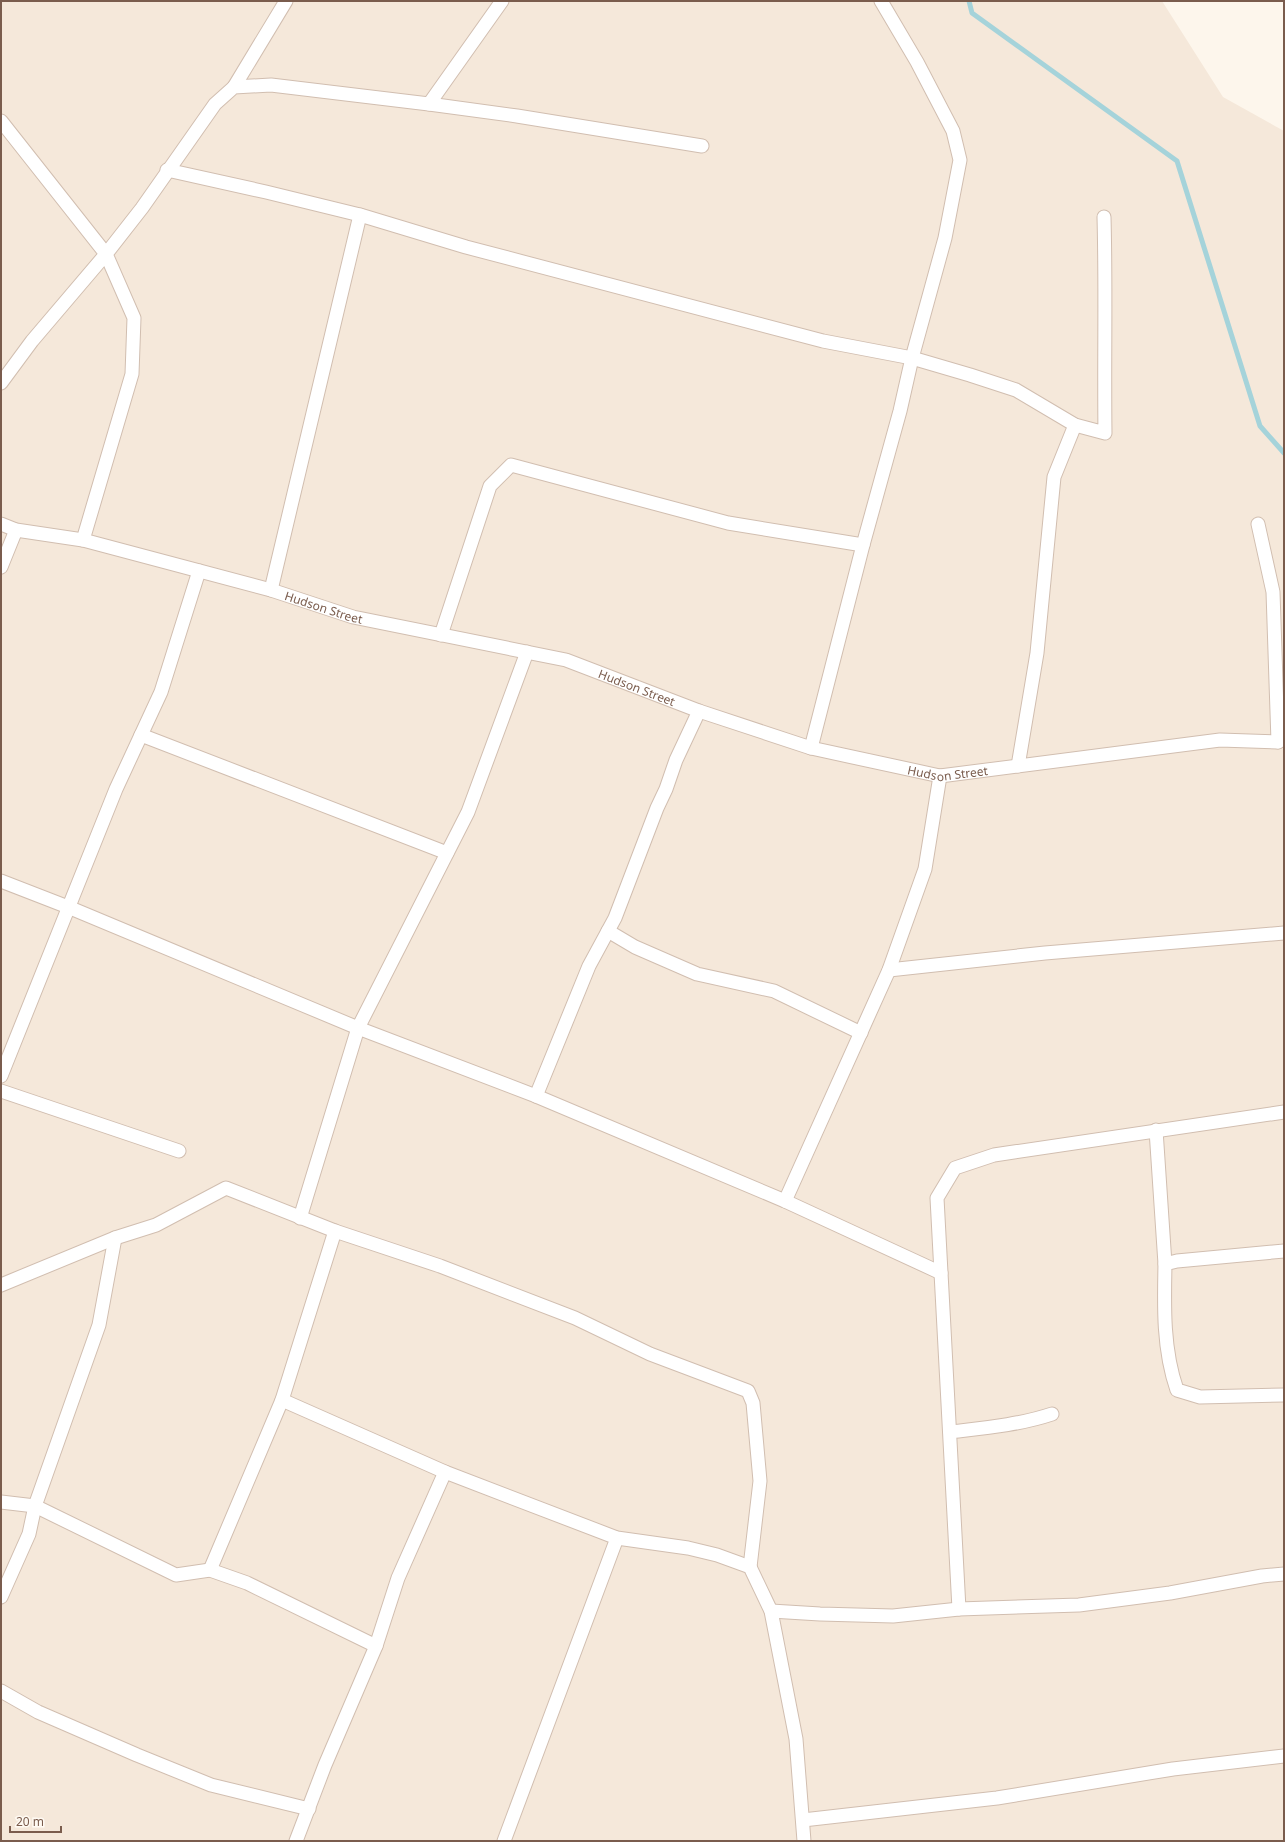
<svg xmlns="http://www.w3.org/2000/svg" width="1285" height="1842" viewBox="0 0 1285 1842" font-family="'Noto Sans',sans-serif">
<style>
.residential{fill:#f5e8da}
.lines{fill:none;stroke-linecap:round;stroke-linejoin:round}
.stream{stroke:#a5d3da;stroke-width:5}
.street-casing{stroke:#d1beb0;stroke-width:15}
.street{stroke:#fff;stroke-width:13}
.labels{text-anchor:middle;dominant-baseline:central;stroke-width:4;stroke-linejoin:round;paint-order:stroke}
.street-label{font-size:12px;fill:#7a5c4d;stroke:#fffaf3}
</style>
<rect width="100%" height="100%" fill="#fdf6ec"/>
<path class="residential" d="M 1,1 L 1162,1 L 1223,97 L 1284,131 L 1284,1841 L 1,1841 Z"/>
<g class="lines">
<path class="stream" d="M 969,1 L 972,13 L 1177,161 L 1260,426 L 1284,453"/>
<g class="street-casing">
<g id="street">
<path d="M 234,87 L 286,1"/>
<path d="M 429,104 L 502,1"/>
<path d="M 1,121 L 106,254 L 32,341 L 1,383"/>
<path d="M 167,170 L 266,192 L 360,215 L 466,247 L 823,341 L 912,358 L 970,375 L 1016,390 L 1075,425 L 1105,433 C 1104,361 1106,289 1104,217"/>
<path id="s1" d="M 1,524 L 16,530 L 83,540 L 162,561 L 271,590 L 353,617 L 566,660 L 699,711 L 811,748 L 940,776 L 1220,740 L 1278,742"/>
<path d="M 1258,524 L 1273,592 L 1278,742"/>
<path d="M 83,540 L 132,374 L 134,318 L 106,254 L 142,208 L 215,104 L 234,87 L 271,85 L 429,104 L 517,116 L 702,146"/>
<path d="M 1,567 L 16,530"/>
<path d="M 271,590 L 360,215"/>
<path d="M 441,635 L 490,486 L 511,465 L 728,523 L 863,545"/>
<path d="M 141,735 L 447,853"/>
<path d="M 811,748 L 863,545 L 900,411 L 912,358 L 945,238 L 960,160 L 953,131 L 917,62 L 881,1"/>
<path d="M 1018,766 L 1037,653 L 1054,477 L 1075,425"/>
<path d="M 1,881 L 68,907 L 358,1028 L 536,1096 L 785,1201 L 941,1273"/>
<path d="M 608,931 L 635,947 L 697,974 L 774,991 L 861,1033"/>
<path d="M 889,970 L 1045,953 L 1284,933"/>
<path d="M 1,1076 L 116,789 L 161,692 L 199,571"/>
<path d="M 1,1091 L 179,1151"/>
<path d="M 536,1096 L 589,966 L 615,918 L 657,808 L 666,789 L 676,760 L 699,711"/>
<path d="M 1156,1130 L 1165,1264"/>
<path d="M 785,1201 L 889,970 L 925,869 L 940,776"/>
<path d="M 300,1218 L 358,1028 L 468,812 L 527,652"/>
<path d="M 1284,1251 L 1177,1261 L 1165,1264 C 1164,1307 1163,1350 1177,1390 L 1200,1397 L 1284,1395"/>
<path d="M 1,1285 L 115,1238 L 156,1225 L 226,1188 L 335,1231 L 440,1266 L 575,1318 L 650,1354 L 748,1391 L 753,1403 L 760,1481 L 750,1567"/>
<path d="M 282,1400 L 445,1472 L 617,1538 L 688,1548 L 717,1555 L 750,1567 L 771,1611 L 796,1739 L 804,1841"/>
<path d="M 950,1432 C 984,1428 1019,1425 1052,1414"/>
<path d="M 1,1502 L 35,1506 L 176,1575 L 210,1570 L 247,1583 L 376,1646"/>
<path d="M 210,1570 L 282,1400 L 335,1231"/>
<path d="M 1,1597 L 29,1534 L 35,1506 L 99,1325 L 115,1238"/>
<path d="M 959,1609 L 937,1198 L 955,1168 L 994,1155 L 1284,1112"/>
<path d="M 771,1611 L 820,1614 L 893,1616 L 959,1609 L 1079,1605 L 1170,1593 L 1262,1576 L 1284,1574"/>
<path d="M 1,1691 L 38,1712 L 137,1755 L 211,1785 L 309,1809"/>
<path d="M 803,1820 L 997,1798 L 1173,1769 L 1284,1756"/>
<path d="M 296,1841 L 325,1765 L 376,1646 L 398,1578 L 445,1472"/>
<path d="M 504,1841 L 617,1538"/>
</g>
</g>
<use href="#street" class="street"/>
</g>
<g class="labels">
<g class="street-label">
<text stroke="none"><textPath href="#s1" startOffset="334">Hudson Street</textPath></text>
<text stroke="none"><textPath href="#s1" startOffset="658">Hudson Street</textPath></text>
<text stroke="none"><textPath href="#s1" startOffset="982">Hudson Street</textPath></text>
</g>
</g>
<rect width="1285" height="1842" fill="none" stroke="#7a5c4d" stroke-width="4"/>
<path d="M10 1826v6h51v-6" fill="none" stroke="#7a5c4d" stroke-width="2"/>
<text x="16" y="1826" font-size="12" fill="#7a5c4d" stroke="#fffaf3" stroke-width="3" paint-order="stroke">20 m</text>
</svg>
